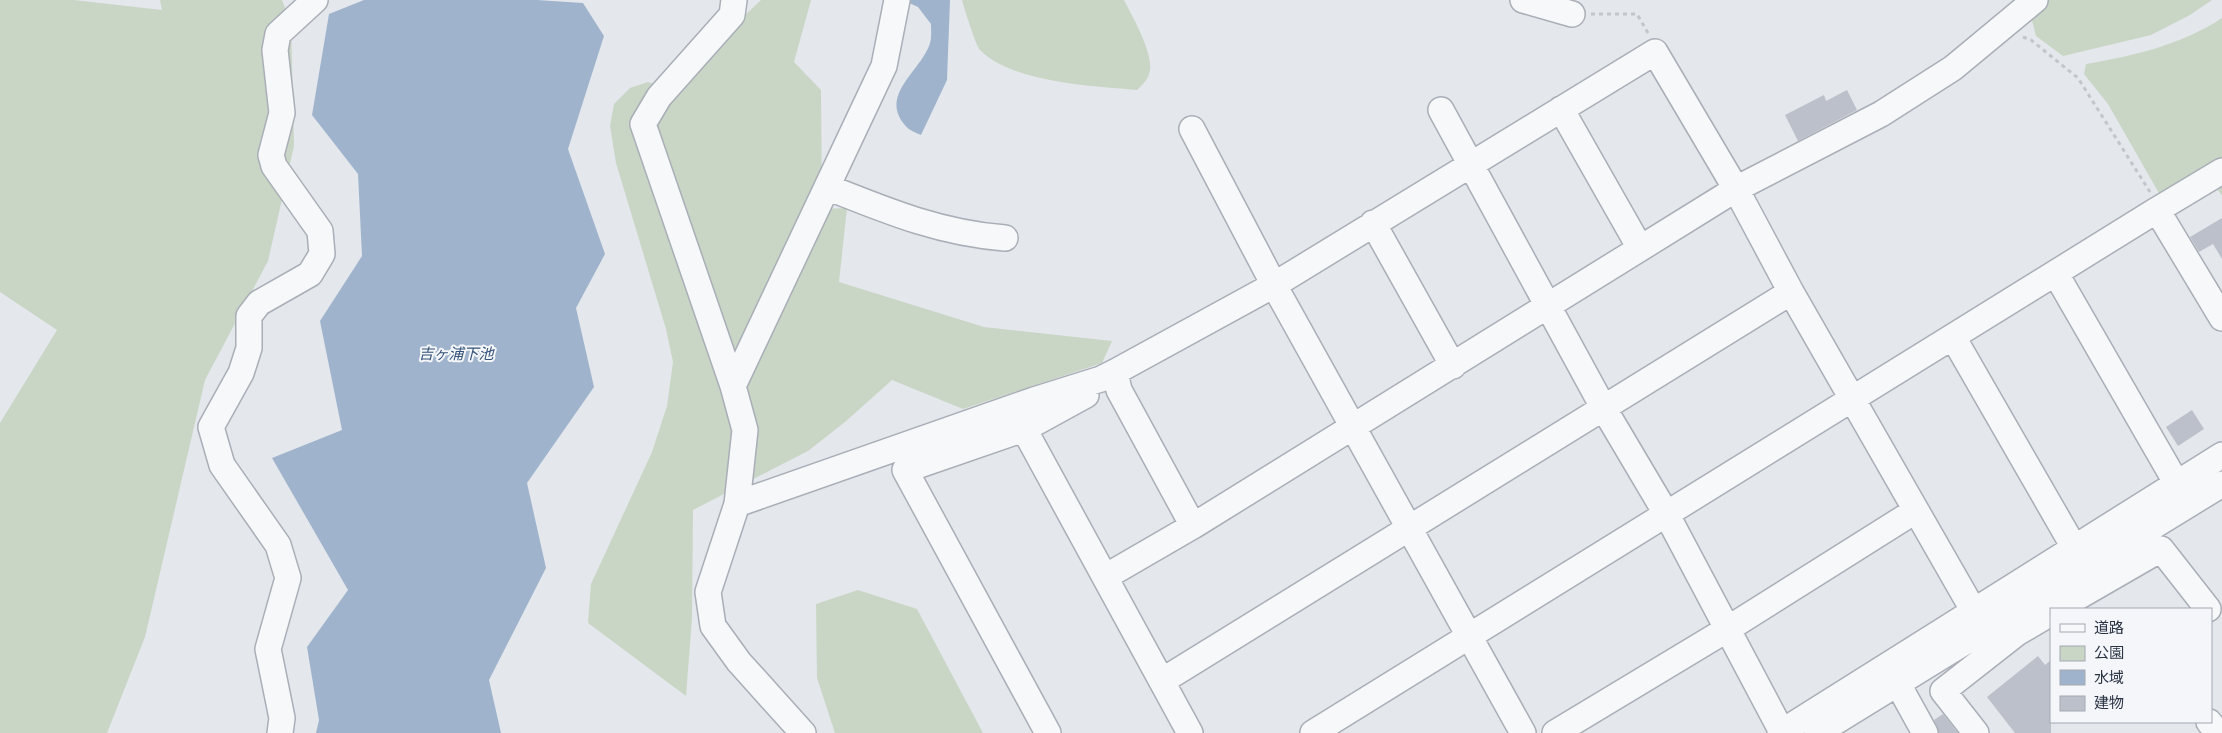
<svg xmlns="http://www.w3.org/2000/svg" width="2222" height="733" viewBox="0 0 2222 733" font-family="'Nunito Sans','Noto Sans JP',sans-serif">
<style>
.green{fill:#c9d6c5}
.water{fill:#9fb4cc}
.building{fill:#bbc0ca}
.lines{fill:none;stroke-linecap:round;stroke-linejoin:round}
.minor-casing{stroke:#a9aeb7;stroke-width:28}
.path{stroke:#c2c5cb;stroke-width:3;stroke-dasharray:4 4;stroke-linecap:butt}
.minor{stroke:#f7f8fa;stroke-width:25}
.labels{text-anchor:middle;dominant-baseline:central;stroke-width:4;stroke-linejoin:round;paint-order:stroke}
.water-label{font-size:15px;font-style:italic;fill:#34527a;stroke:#f4f6f9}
</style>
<rect width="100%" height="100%" fill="#e4e7ec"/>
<path class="green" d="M 0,0 L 74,0 L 162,10 L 160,0 L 282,0 L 291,23 L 294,146 L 268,261 L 205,380 L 145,637 L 107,733 L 0,733 L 0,423 L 57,330 L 0,292 Z
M 761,0 L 811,0 L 794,62 L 821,90 L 822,209 L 847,208 L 839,282 L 984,327 L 1112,341 L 1102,363 L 963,409 L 892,380 L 845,422 L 808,451 L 693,510 L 692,618 L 686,696 L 588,623 L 591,584 L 652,452 L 667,406 L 673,362 L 666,329 L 616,163 L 610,126 L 614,104 L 630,88 L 648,82 L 668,88 Z
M 962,0 L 1124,0 C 1132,16 1156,57 1149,74 C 1147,81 1142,85 1137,90 C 1092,86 1013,83 980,50 C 976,46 964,8 962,0 Z
M 2044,0 L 2212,0 L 2190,15 L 2151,35 L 2063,56 L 2036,36 L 2029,9 Z
M 2222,18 L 2222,196 L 2203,167 L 2160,195 L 2108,104 L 2084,74 L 2086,64 C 2133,56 2181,45 2222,18 Z
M 858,590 L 917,609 L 983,733 L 835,733 L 817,678 L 816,604 Z"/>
<path class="water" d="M 364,0 L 537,0 L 583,3 L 604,36 L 568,149 L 605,254 L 576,308 L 594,387 L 527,483 L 546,568 L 489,680 L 501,733 L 316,733 L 319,720 L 307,647 L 348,590 L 272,458 L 342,430 L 320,321 L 362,256 L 358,174 L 312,115 L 329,14 Z
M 907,0 L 950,0 L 947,80 L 921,135 C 911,131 907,129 901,120 C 884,93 919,71 929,46 C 932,40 931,30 931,24 L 918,7 L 907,2 Z"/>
<path class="building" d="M 1847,90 L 1857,110 L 1798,141 L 1785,115 L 1824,95 L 1826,101 Z
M 2222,218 L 2222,259 L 2213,244 L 2199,252 L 2190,237 Z
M 2192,410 L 2204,429 L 2178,446 L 2166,427 Z
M 2038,656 L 2045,665 L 2051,660 L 2051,733 L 2015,733 L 1987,697 Z
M 1943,714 L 1958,733 L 1939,733 L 1934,720 Z"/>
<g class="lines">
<g class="minor-casing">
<path id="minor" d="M 734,0 L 732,15 L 659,97 L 643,124 L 733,386 L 745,430 L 737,504 L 708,592 L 713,626 L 739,662 L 803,733
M 1523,0 L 1572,14
M 1561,109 L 1640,248
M 1441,110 L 1603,407 L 1667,515 L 1782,732
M 1192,129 L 1274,285 L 1523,733
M 827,187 C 887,211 940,233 1005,238
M 2157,210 L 2222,171
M 1373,223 L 1453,366
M 2056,274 L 2177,484
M 1953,337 L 2075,549
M 1115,372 L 1119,390 L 1193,526
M 733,386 L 884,66 L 897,0
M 1024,429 L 1190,733
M 737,504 L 1034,400 L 1101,379 L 1115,372 L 1274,285 L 1655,52 L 1736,189 L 1791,292 L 1984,629
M 1105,577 L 1193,526 L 1736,189 L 1881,114 L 1953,68 L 2035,0
M 2057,609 L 2161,549 L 2208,609
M 2008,620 L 2017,633 L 2051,613
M 1162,681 L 1791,292
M 1898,684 L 1925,733
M 2209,722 L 2218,733
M 280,733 L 282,718 L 268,649 L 288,578 L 278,545 L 222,465 L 211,427 L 241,373 L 249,348 L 249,316 L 259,303 L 310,274 L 322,254 L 320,231 L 274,166 L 271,155 L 282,113 L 275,50 L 278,34 L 315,0
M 1048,733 L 905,470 L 1024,429 L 1086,395
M 1313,733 L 2157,210 L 2222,318
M 1555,733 L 1726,630 L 1915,511
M 1780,733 L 2222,455
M 1817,733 L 2222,484
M 1976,733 L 1943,691 L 2017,633"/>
</g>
<path class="path" d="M 1591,14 L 1637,14 L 1648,33
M 2023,37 L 2031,40 L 2078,78 L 2150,192"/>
<use href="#minor" class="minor"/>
</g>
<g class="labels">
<g class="water-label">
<text x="456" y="354">吉ヶ浦下池</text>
</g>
</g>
<rect x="2050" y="608" width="162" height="115" fill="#f4f6f9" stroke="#a4a8b1"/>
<rect x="2060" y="624" width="25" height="8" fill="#f7f8fa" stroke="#a4a8b1"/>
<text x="2094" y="633" font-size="15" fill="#2b3445">道路</text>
<rect x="2060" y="646" width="25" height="15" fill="#c9d6c5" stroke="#a4a8b1"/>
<text x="2094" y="658" font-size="15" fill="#2b3445">公園</text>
<rect x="2060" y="670" width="25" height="15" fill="#9fb4cc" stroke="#a4a8b1"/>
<text x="2094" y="683" font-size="15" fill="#2b3445">水域</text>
<rect x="2060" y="696" width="25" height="15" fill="#bbc0ca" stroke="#a4a8b1"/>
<text x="2094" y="708" font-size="15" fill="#2b3445">建物</text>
</svg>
